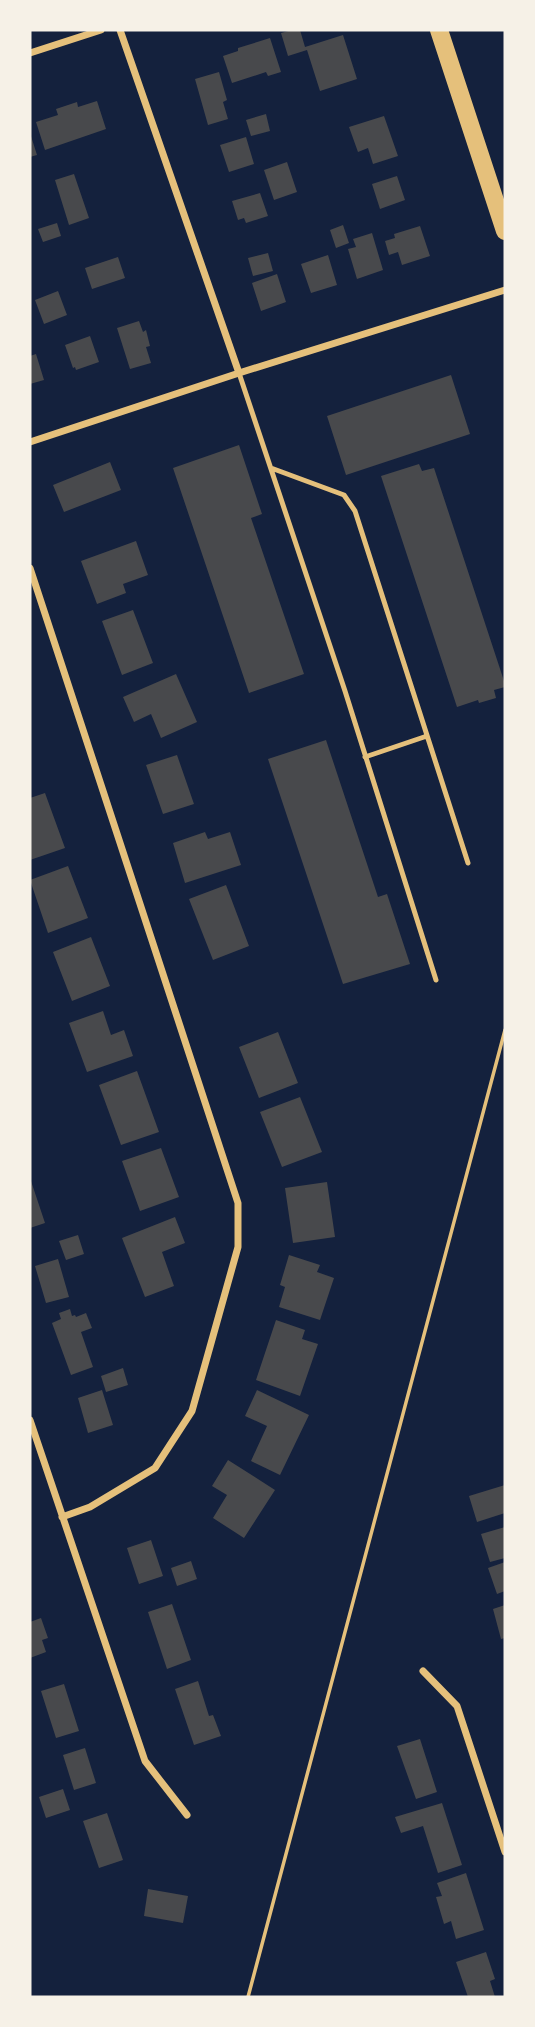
<svg xmlns="http://www.w3.org/2000/svg" width="535" height="2027" viewBox="0 0 535 2027" font-family="'Work Sans',sans-serif">
<style>
.building{fill:#48494c}
.lines{fill:none;stroke-linecap:round;stroke-linejoin:round}
.path{stroke:#e5c07b;stroke-width:3.5}
.service{stroke:#e5c07b;stroke-width:5}
.minor{stroke:#e5c07b;stroke-width:7}
.primary{stroke:#e5c07b;stroke-width:18}
</style>
<rect width="100%" height="100%" fill="#14213d"/>
<path class="building" d="M 292,30 L 300,30 L 305,47 L 343,35 L 357,79 L 320,91 L 307,50 L 288,56 L 281,33 Z
M 270,38 L 281,72 L 268,76 L 266,72 L 232,83 L 223,56 L 238,51 L 238,48 Z
M 219,72 L 227,100 L 223,102 L 228,119 L 208,125 L 195,79 Z
M 97,101 L 106,129 L 45,150 L 36,122 L 58,115 L 56,109 L 77,102 L 78,107 Z
M 266,114 L 270,131 L 251,136 L 246,120 Z
M 384,116 L 398,156 L 373,164 L 368,148 L 358,152 L 349,127 Z
M 30,133 L 37,155 L 30,157 Z
M 246,137 L 254,164 L 229,172 L 220,145 Z
M 287,162 L 297,192 L 274,200 L 264,170 Z
M 74,174 L 89,218 L 69,225 L 55,180 Z
M 397,176 L 405,200 L 380,209 L 372,184 Z
M 260,193 L 268,216 L 246,223 L 244,218 L 238,220 L 232,201 Z
M 57,223 L 61,236 L 43,242 L 38,229 Z
M 343,225 L 349,243 L 336,248 L 330,230 Z
M 420,226 L 430,256 L 402,265 L 398,252 L 389,255 L 385,241 L 395,238 L 394,234 Z
M 372,233 L 383,270 L 357,279 L 348,249 L 356,247 L 353,239 Z
M 268,253 L 273,271 L 253,276 L 248,258 Z
M 328,255 L 337,285 L 311,293 L 301,264 Z
M 118,257 L 125,278 L 92,289 L 85,268 Z
M 277,274 L 286,302 L 261,311 L 252,283 Z
M 58,291 L 67,315 L 44,324 L 35,300 Z
M 139,321 L 143,332 L 146,330 L 150,346 L 146,347 L 151,363 L 130,369 L 117,328 Z
M 90,336 L 99,362 L 76,370 L 75,367 L 73,368 L 65,345 Z
M 36,354 L 44,380 L 30,384 L 30,356 Z
M 451,375 L 470,434 L 346,475 L 327,416 Z
M 239,445 L 262,514 L 251,518 L 304,674 L 249,693 L 173,468 Z
M 110,462 L 121,490 L 64,512 L 53,485 Z
M 419,464 L 422,471 L 434,468 L 505,684 L 505,687 L 494,690 L 496,698 L 479,703 L 478,700 L 457,707 L 381,476 Z
M 136,541 L 148,575 L 123,584 L 126,593 L 97,604 L 81,561 Z
M 133,610 L 153,663 L 122,675 L 102,621 Z
M 176,674 L 197,722 L 161,738 L 151,714 L 134,722 L 123,697 Z
M 326,740 L 378,897 L 387,894 L 410,964 L 343,984 L 268,759 Z
M 177,755 L 194,804 L 163,814 L 146,765 Z
M 45,793 L 65,848 L 30,860 L 30,798 Z
M 205,832 L 208,839 L 230,832 L 241,865 L 185,883 L 173,843 Z
M 68,866 L 88,918 L 48,933 L 30,880 Z
M 226,885 L 249,946 L 213,960 L 189,899 Z
M 91,937 L 110,986 L 72,1001 L 53,952 Z
M 103,1011 L 111,1035 L 124,1030 L 133,1056 L 87,1072 L 69,1023 Z
M 278,1032 L 298,1083 L 259,1098 L 239,1047 Z
M 137,1071 L 159,1132 L 121,1145 L 99,1085 Z
M 300,1097 L 322,1152 L 282,1167 L 260,1112 Z
M 161,1148 L 179,1197 L 140,1211 L 122,1161 Z
M 30,1178 L 45,1223 L 30,1228 Z
M 327,1182 L 335,1237 L 293,1243 L 285,1188 Z
M 175,1217 L 185,1243 L 162,1252 L 174,1286 L 145,1297 L 122,1238 Z
M 78,1235 L 84,1254 L 66,1260 L 59,1241 Z
M 289,1255 L 320,1265 L 317,1272 L 334,1278 L 320,1320 L 279,1307 L 285,1287 L 280,1285 Z
M 58,1259 L 69,1297 L 46,1303 L 35,1266 Z
M 70,1309 L 72,1316 L 75,1315 L 76,1317 L 86,1313 L 92,1328 L 81,1332 L 93,1367 L 71,1375 L 52,1323 L 61,1319 L 59,1313 Z
M 276,1320 L 305,1330 L 302,1339 L 318,1344 L 300,1396 L 256,1380 Z
M 123,1368 L 128,1385 L 106,1392 L 101,1376 Z
M 102,1390 L 113,1425 L 88,1433 L 78,1398 Z
M 257,1390 L 309,1415 L 280,1475 L 251,1461 L 267,1426 L 245,1416 Z
M 228,1460 L 275,1490 L 244,1538 L 213,1518 L 227,1495 L 212,1486 Z
M 505,1485 L 505,1513 L 477,1522 L 469,1496 Z
M 505,1527 L 505,1558 L 490,1562 L 481,1534 Z
M 151,1540 L 163,1576 L 139,1584 L 127,1548 Z
M 191,1561 L 197,1579 L 177,1586 L 171,1568 Z
M 505,1562 L 505,1591 L 497,1594 L 488,1568 Z
M 172,1604 L 191,1660 L 167,1669 L 148,1612 Z
M 505,1605 L 505,1638 L 501,1639 L 493,1609 Z
M 41,1618 L 48,1638 L 42,1640 L 46,1652 L 30,1658 L 30,1622 Z
M 198,1681 L 209,1716 L 213,1715 L 221,1736 L 194,1745 L 175,1689 Z
M 64,1684 L 79,1731 L 56,1738 L 41,1691 Z
M 420,1739 L 437,1792 L 416,1799 L 397,1746 Z
M 85,1748 L 96,1783 L 74,1790 L 63,1755 Z
M 63,1789 L 70,1810 L 46,1818 L 39,1797 Z
M 442,1803 L 462,1865 L 438,1873 L 423,1826 L 401,1833 L 395,1817 Z
M 107,1813 L 123,1860 L 99,1868 L 83,1821 Z
M 466,1873 L 484,1930 L 456,1939 L 451,1921 L 444,1924 L 436,1897 L 442,1896 L 437,1883 Z
M 148,1889 L 188,1896 L 183,1923 L 144,1916 Z
M 486,1952 L 495,1979 L 490,1981 L 495,1997 L 468,1997 L 456,1962 Z"/>
<g class="lines">
<path class="path" d="M 248,1997 L 505,1030"/>
<path class="service" d="M 239,373 L 345,691 L 436,980
M 271,468 L 344,495 L 355,511 L 468,863
M 365,757 L 427,736"/>
<path class="minor" d="M 120,30 L 239,373
M 30,53 L 101,30
M 30,442 L 239,373 L 505,290
M 30,568 L 238,1203 L 238,1247 L 192,1411 L 155,1468 L 90,1507 L 62,1517
M 30,1420 L 145,1761 L 187,1815
M 423,1671 L 457,1706 L 505,1852"/>
<path class="primary" d="M 439,30 L 505,231"/>
</g>
<rect width="535" height="2027" fill="none" stroke="#f6f1e7" stroke-width="63"/>
</svg>
